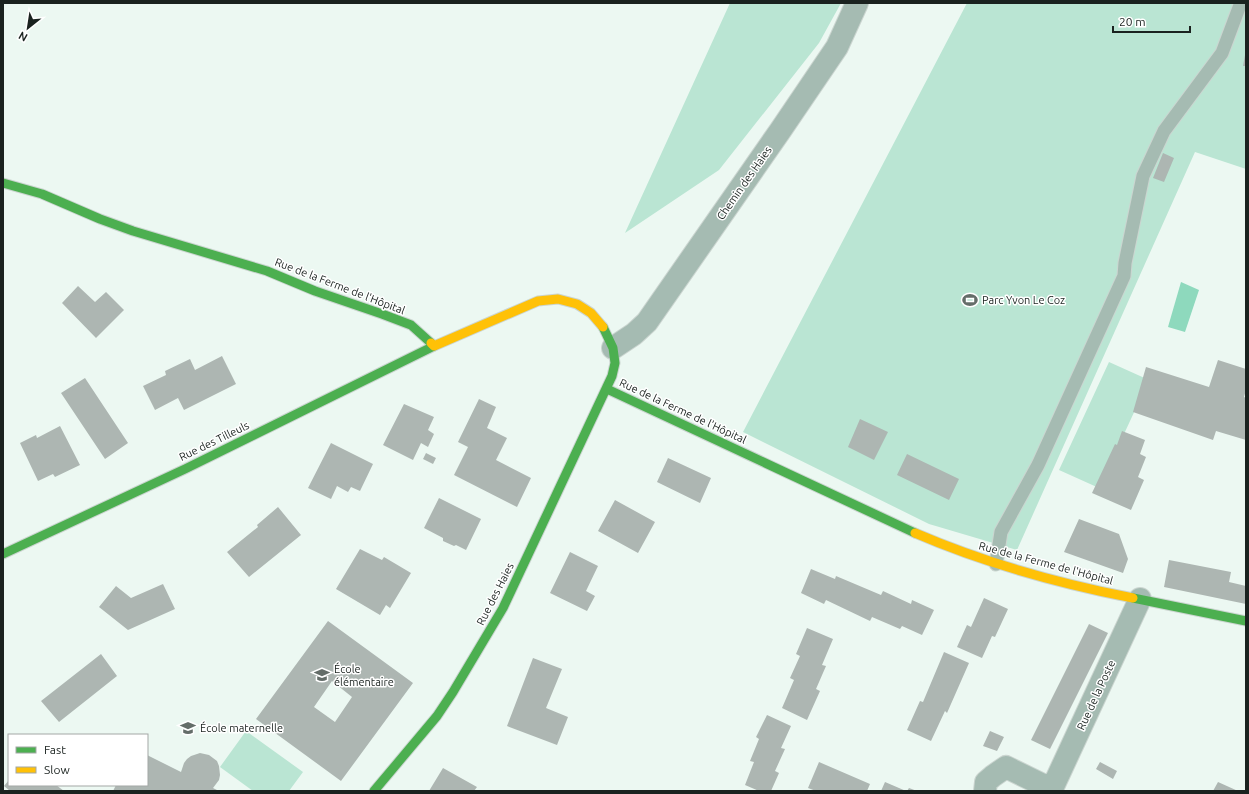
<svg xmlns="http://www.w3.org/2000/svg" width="1249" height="794" viewBox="0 0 1249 794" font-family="Ubuntu,sans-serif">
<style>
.green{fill:#bae5d3}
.water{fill:#8ed9bd}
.building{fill:#adb6b2;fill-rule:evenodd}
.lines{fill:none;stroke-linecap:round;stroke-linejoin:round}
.lane-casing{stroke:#cbd5d0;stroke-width:15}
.street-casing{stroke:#cbd5d0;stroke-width:24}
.fast-casing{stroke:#cbd5d0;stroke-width:11}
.slow-casing{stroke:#cbd5d0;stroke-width:11}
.lane{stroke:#a5bbb2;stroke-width:13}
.street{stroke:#a5bbb2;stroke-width:22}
.fast{stroke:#4caf50;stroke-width:9}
.slow{stroke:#ffc107;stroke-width:9}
.labels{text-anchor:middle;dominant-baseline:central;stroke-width:3;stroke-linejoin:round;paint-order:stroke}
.street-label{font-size:11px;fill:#1a221f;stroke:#fff}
.poi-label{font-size:11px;fill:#1a221f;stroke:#fff;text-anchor:start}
</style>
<rect width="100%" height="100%" fill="#ecf8f2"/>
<path class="green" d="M 730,3 L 841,3 L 819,43 L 719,170 L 625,233 Z
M 967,3 L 1246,3 L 1246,169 L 1195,152 L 1017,550 L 929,524 L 743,432 Z
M 1109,362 L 1149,380 L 1099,488 L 1059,470 Z
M 246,731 L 303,772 L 289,791 L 253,791 L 220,767 Z"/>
<path class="water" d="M 1181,282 L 1199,290 L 1185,332 L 1168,327 Z"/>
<path class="building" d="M 1245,55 L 1246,55 L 1246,66 L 1243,66 Z
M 1163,153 L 1174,158 L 1164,182 L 1153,178 Z
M 78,286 L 95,302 L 106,292 L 124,310 L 96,338 L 62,303 Z
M 222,356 L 236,384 L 184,410 L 178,398 L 155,410 L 143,386 L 166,375 L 165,371 L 190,359 L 195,370 Z
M 1218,360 L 1246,369 L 1246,390 L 1244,397 L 1246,398 L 1246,440 L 1216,431 L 1213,440 L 1133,412 L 1146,367 L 1209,387 Z
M 85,378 L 128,443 L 105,459 L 61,393 Z
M 479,399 L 496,407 L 487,428 L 507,438 L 496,460 L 531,478 L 517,507 L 454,475 L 468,447 L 458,442 Z
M 404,404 L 434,417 L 428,430 L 434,434 L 428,447 L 421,443 L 413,460 L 383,445 Z
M 860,419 L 888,432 L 874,460 L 848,447 Z
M 60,426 L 80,465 L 55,477 L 53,474 L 38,481 L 20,443 L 36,435 L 37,438 Z
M 1122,431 L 1145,440 L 1140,454 L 1146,457 L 1138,477 L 1144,480 L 1131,510 L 1092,493 L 1115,444 L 1117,445 Z
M 331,443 L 373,464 L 360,491 L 351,487 L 348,492 L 337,486 L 331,499 L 308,488 Z
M 426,453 L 436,458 L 433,464 L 423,459 Z
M 907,454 L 959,479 L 949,500 L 897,475 Z
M 668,458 L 711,478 L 700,503 L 657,482 Z
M 439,498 L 481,519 L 466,550 L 456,545 L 454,546 L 443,541 L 443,538 L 424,528 Z
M 615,500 L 655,522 L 638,553 L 598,531 Z
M 278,507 L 301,535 L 249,577 L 227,552 L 258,527 L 257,525 Z
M 1079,519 L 1119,534 L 1128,559 L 1123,573 L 1064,552 Z
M 360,549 L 382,560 L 384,557 L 411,573 L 390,608 L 386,605 L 380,615 L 336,589 Z
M 570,552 L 598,566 L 586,591 L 595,596 L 587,611 L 550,593 Z
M 1169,560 L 1231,572 L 1229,582 L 1246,586 L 1246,604 L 1164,587 Z
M 811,569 L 835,579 L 836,576 L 881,595 L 883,591 L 911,604 L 912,600 L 934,610 L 922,635 L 902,626 L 900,629 L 872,617 L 870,621 L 826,600 L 824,604 L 801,593 Z
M 163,584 L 175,609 L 128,630 L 99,607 L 116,586 L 131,598 Z
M 984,598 L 1008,609 L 995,637 L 992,636 L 982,658 L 957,647 L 967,625 L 971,627 Z
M 328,621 L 413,683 L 341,781 L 256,719 ZM 332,681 L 352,697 L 335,722 L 314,707 Z
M 1089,624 L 1108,633 L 1050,749 L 1031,740 Z
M 807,628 L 833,639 L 822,665 L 826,666 L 816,689 L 820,691 L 807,720 L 782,708 L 794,680 L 790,678 L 800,656 L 796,654 Z
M 944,652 L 969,663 L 947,713 L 945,711 L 931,741 L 907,730 L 920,701 L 923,702 Z
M 101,654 L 117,676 L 59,722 L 41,701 Z
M 533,658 L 562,669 L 546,708 L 568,717 L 557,745 L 507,726 Z
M 767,715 L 791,726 L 781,748 L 785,749 L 775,771 L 779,773 L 771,791 L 759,791 L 745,785 L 754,762 L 750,761 L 759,739 L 756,737 Z
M 990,731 L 1004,737 L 997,751 L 983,746 Z
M 200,753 L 209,755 L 217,761 L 219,766 L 220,775 L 219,780 L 213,788 L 219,791 L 113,791 L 116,785 L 147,785 L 147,755 L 181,772 L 184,763 L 187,759 L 191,756 Z
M 819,762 L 870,784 L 867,791 L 816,791 L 808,788 Z
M 1100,762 L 1117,771 L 1113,779 L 1096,769 Z
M 443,768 L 477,787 L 474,791 L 429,791 Z
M 9,780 L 9,785 L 56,785 L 64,791 L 10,791 L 4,786 Z
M 885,782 L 906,791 L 881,791 Z
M 1218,782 L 1238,791 L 1213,791 Z
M 909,788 L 917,791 L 907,791 Z"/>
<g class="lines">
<g class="lane-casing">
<path id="lane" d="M 996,564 L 1001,532 L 1038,465 L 1124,276 L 1125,263 L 1143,176 L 1164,131 L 1222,53 L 1240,5"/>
</g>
<g class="street-casing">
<path id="street" d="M 613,348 L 634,334 L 647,322 L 780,131 L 837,47 L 857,3
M 985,791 L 986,782 L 993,776 L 1006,767 L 1051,789
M 1051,791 L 1140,599"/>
</g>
<g class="fast-casing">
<path id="fast" d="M 3,183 L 42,194 L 100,219 L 133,231 L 267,271 L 315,291 L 382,314 L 411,325 L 431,343
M 607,389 L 915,533
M 3,554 L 185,469 L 434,346
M 1133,598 L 1246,621
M 374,791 L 437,716 L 453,692 L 503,608 L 612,376 L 615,363 L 613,348 L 603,327"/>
</g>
<g class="slow-casing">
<path id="slow" d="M 431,343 L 434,346 L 538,301 L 558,299 L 577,304 L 591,313 L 603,327
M 915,533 C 987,564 1056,583 1133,598"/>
</g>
<use href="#lane" class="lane"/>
<use href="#street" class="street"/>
<use href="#fast" class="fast"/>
<use href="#slow" class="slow"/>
</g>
<defs>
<g id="stadium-bare" transform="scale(1.2)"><path d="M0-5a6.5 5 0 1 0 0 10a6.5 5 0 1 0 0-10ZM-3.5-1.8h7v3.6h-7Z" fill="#646d69" stroke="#fff" stroke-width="2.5" paint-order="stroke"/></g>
<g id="school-bare" transform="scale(1.2)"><path d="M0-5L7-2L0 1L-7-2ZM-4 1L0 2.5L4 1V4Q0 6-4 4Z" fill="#646d69" stroke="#fff" stroke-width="2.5" paint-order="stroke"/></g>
</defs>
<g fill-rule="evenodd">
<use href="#stadium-bare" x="970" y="300"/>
<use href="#school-bare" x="322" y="675"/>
<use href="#school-bare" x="188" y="728"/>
</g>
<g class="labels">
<g class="street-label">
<text transform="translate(744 183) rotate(-55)">Chemin des Haies</text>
<text transform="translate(340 286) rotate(21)">Rue de la Ferme de l'Hôpital</text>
<text transform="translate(683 411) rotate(25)">Rue de la Ferme de l'Hôpital</text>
<text transform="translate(214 441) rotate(-26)">Rue des Tilleuls</text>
<text transform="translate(1046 563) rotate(15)">Rue de la Ferme de l'Hôpital</text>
<text transform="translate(495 594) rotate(-63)">Rue des Haies</text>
<text transform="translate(1096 695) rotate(-65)">Rue de la Poste</text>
</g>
<g class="poi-label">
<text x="982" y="300">Parc Yvon Le Coz</text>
<text x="334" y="669">École<tspan x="334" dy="13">élémentaire</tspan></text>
<text x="200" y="728">École maternelle</text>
</g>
</g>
<rect width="1249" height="794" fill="none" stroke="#1a221f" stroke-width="8"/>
<rect x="8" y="734" width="140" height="52" fill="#ffffff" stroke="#a3a7a5"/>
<rect x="16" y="747" width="20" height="6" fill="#4caf50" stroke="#a3a7a5"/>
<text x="44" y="754" font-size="12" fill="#1a221f">Fast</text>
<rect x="16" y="767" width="20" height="6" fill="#ffc107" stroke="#a3a7a5"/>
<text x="44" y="774" font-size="12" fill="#1a221f">Slow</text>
<g transform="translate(28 28) rotate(210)" stroke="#ffffff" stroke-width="3" paint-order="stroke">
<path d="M0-3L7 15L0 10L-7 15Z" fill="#1a221f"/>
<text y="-6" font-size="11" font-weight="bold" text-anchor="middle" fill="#1a221f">N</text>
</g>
<path d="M1113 26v6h77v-6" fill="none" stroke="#1a221f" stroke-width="2"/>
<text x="1119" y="26" font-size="12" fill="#1a221f" stroke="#ffffff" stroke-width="3" paint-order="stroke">20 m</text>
</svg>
